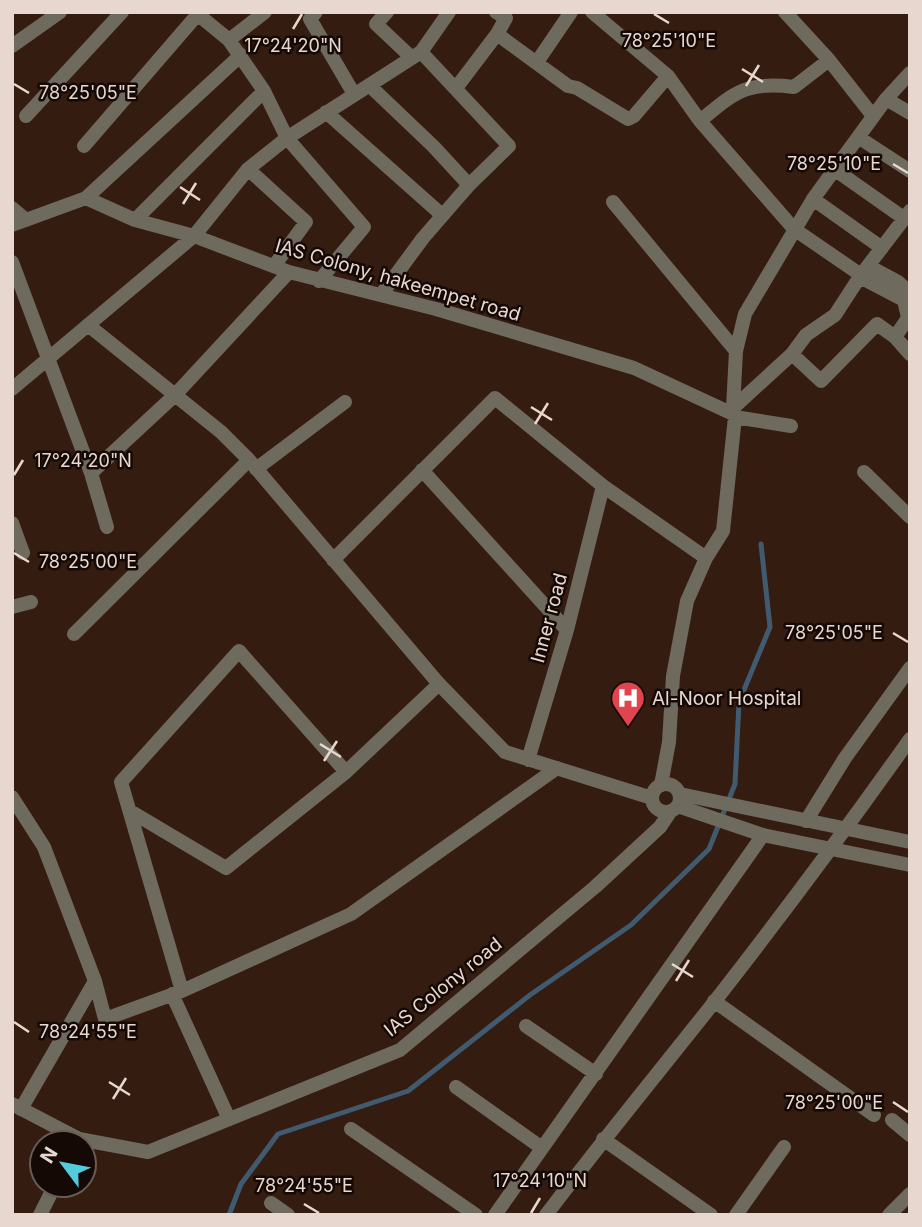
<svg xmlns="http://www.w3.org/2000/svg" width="922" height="1227" viewBox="0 0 922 1227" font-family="Inter,sans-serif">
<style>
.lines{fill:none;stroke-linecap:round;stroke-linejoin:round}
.stream{stroke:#405b70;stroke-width:5}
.minor{stroke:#6e6a5d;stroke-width:14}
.tertiary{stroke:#6e6a5d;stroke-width:14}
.ticks{fill:none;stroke:#e8d7cf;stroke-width:2.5}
.labels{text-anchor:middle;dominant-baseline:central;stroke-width:5;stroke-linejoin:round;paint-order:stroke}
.street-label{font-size:19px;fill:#e8d7cf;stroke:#140905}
.poi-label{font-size:19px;fill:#e8d7cf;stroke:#140905;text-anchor:start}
.ticks-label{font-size:18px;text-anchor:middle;fill:#e8d7cf;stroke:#140905;stroke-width:5;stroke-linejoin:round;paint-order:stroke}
</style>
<rect width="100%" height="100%" fill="#341c10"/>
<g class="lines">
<path class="stream" d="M 229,1215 L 241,1184 L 278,1134 L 408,1091 L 530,995 L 631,925 L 709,849 L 735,784 L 739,702 L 770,627 L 761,544"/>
<path class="minor" d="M 195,12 L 229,40 L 264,91 L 287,138 L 364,227 L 319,281
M 316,12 L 310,19 L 354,94
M 387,12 L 376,24 L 411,57
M 592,12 L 668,76 L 700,121 L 794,229 L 861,275
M 785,12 L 829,60 L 873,116
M 497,34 L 568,86 L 577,88 L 628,119 L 634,116 L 668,76
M 229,40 L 265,12
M 12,46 L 60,12
M 537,62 L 571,12
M 369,85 L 434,147 L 469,185
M 456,88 L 497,34 L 506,18 L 496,12
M 886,99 L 910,113
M 326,112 L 442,215
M 26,116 L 122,12
M 700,121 C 735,92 746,81 794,87 L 829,60
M 858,137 L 910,171
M 84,146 L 198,14
M 248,169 L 306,222 L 274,266
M 834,169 L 905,219
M 86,198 L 241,55
M 813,199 L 882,248
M 613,202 L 736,351
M 12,208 L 26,220
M 910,211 L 861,275 L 835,315 L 806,335 L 792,354 L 821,381 L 877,324 L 895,337 L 910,354
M 135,220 L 264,91
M 12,225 L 86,198 L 135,220 L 194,236 L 289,272 L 436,309 L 634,368 L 733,414
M 12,262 L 91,473 L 107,527
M 868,266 L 898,282 L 910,293
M 860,277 L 904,300 L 908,318 L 895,337
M 381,295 L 423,238 L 469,185 L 509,146 L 421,52
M 88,325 L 221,432 L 249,460 L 439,684 L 505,752 L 652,798
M 12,389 L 194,236 L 248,169 L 287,138 L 421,52 L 449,12
M 733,408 L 792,354
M 735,417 L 791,426
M 256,469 L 345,402
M 422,470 L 567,630
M 864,472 L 910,517
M 91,473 L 175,395 L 289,272
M 12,523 L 23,553
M 333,560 L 495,398 L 603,486 L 706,558
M 12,607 L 31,602
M 74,634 L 249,460
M 528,760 L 567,630 L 603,486
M 661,785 L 669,742 L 673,676 L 687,601 L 706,558 L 723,531 L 735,417 L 733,408 L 736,351 L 745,314 L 813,199 L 886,99 L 910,73
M 12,797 L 44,847 L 95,981 L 105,1019 L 182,991 L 351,914 L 557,768
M 130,811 L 226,868 L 346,772 L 439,684
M 806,821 L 845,758 L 910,668
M 182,991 L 121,782 L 239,651 L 346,772
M 172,994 L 229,1119
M 714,1001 L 874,1115
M 526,1026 L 596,1074
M 456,1087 L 542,1148
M 21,1109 L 95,981
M 892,1120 L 910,1135
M 351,1129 L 476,1215
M 603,1139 L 711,1215
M 271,1203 L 288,1215
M 40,1215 L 55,1185
M 495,1215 L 763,835
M 546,1215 C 601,1142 659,1072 715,1001 C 782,915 847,828 910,739
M 736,1215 L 784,1147
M 889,1215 L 910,1194"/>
<path class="tertiary" d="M652 798a14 14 0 1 1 28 0a14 14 0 1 1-28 0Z
M 680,794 L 910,842
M 678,806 L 763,835 L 910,865
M 12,1104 L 79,1139 L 148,1152 L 400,1050 L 595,887 L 660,827 L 670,812"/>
</g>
<path class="ticks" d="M 654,14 L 669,23M 293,29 L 302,14M 742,69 L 763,82M 14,84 L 29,93M 746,86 L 759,65M 893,164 L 908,173M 180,187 L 200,200M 183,204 L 196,183M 531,407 L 552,420M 535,424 L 548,403M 14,475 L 23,460M 14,553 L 29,562M 893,633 L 908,642M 320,744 L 341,757M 324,761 L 337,741M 672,964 L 693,977M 676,981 L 689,960M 14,1022 L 29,1032M 109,1082 L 130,1095M 113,1099 L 126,1078M 893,1102 L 908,1112M 304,1204 L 319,1213M 531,1213 L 540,1198"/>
<defs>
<g id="hospital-pin" transform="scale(1.75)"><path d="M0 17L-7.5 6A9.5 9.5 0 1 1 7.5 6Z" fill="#e0444e" stroke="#140905"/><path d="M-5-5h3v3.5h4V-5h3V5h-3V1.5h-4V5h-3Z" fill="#fff"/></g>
</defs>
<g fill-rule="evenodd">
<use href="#hospital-pin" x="628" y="698"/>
</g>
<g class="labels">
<g class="street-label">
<text transform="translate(398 280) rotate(16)">IAS Colony, hakeempet road</text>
<text transform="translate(549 618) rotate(-75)">Inner road</text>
<text transform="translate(443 987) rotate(-39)">IAS Colony road</text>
</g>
<g class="poi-label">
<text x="652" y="698">Al-Noor Hospital</text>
</g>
</g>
<g class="ticks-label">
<text x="669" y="47">78°25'10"E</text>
<text x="293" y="52">17°24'20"N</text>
<text x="88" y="99">78°25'05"E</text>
<text x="834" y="170">78°25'10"E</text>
<text x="83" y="467">17°24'20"N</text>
<text x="88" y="568">78°25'00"E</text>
<text x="834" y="639">78°25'05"E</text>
<text x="88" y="1038">78°24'55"E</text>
<text x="834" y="1109">78°25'00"E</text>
<text x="540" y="1187">17°24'10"N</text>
<text x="304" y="1192">78°24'55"E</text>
</g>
<rect width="922" height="1227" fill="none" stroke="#e8d7cf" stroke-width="28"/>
<g transform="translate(63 1164) rotate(302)"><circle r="33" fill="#140905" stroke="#695b56" stroke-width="2"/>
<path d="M0-5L12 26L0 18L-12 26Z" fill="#54cadd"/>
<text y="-10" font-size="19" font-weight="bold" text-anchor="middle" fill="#e8d7cf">N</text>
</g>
</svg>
